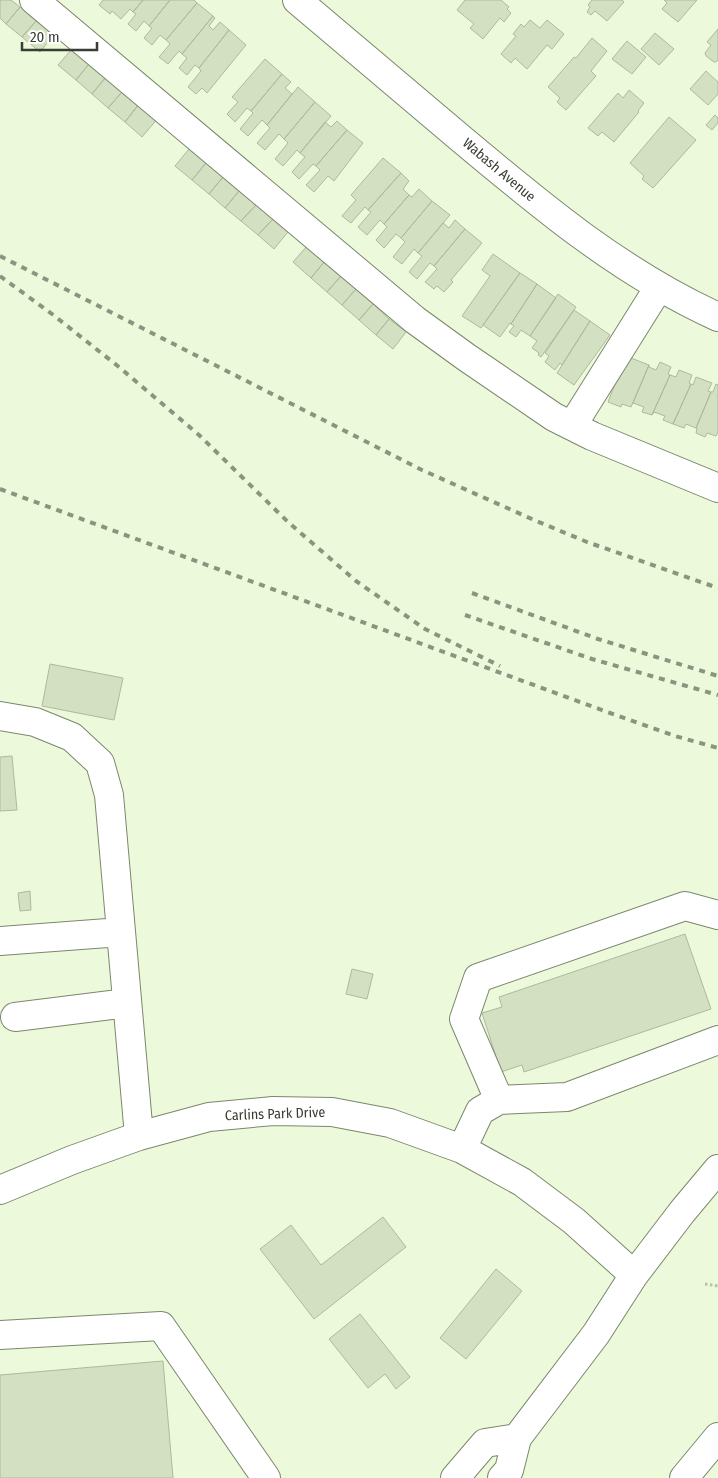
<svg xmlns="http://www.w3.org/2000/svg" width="718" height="1478" viewBox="0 0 718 1478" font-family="'Fira Sans Condensed',sans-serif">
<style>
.building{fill:#d3e0c2;stroke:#adba9d}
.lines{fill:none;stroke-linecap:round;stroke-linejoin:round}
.minor-casing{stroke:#7b876c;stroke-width:30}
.path{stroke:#b6c2a8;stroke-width:3;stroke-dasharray:2.5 2.5;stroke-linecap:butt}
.minor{stroke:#fff;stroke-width:28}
.rail{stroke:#8b947f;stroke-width:4;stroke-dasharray:6 6;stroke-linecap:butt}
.labels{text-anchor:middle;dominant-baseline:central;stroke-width:5;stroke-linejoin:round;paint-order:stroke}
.street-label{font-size:14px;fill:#393e32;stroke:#fff}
</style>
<rect width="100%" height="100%" fill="#ecfadb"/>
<path class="building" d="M 0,0 L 11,0 L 20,7 L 6,24 L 0,18 Z
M 103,0 L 143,0 L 133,12 L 130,9 L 121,19 L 112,11 L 110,14 L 99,5 Z
M 143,0 L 170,0 L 149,26 L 144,21 L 136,31 L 128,24 L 136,14 L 133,12 Z
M 170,0 L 194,0 L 197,3 L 166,40 L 160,35 L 152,45 L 144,38 L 152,28 L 149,26 Z
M 465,0 L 501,0 L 509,7 L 507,9 L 511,13 L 504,22 L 500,18 L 483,39 L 470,28 L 474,24 L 457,10 Z
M 592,0 L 622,0 L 624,2 L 607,21 L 595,11 L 591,15 L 587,12 L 590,7 L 588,5 Z
M 664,0 L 697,0 L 678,22 L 662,9 L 667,3 Z
M 197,3 L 213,16 L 182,54 L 179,51 L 168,64 L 159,57 L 170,44 L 166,40 Z
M 20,7 L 36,21 L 22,37 L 6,24 Z
M 213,16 L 215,18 L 209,26 L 213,30 L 220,22 L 229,30 L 199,68 L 195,65 L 187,75 L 179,68 L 187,58 L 182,54 Z
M 530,20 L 540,28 L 547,20 L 564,34 L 552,49 L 547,45 L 527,69 L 515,58 L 511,63 L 501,54 L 516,36 L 513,34 L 521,24 L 524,27 Z
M 36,21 L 54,35 L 40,52 L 22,37 Z
M 718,29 L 718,60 L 716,62 L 714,62 L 706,56 L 705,53 L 711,45 L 707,42 Z
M 229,30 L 246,45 L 207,93 L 202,88 L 196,94 L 188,87 L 201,71 L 199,68 Z
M 655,33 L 674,49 L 659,65 L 641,49 Z
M 592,38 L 607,51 L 591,71 L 596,76 L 566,110 L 557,102 L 560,98 L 548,87 L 574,57 L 576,58 Z
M 627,41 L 646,57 L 632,74 L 612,59 Z
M 72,49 L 89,64 L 76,80 L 58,65 Z
M 265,59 L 282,74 L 251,111 L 247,108 L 235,122 L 227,114 L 238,102 L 232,97 Z
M 89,64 L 105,78 L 92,94 L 76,80 Z
M 706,71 L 718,82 L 718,94 L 708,105 L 690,89 Z
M 282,74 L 291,82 L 285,88 L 292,94 L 267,125 L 262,120 L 248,136 L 240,129 L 253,113 L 251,111 Z
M 105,78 L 122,92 L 108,108 L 92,94 Z
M 298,87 L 315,102 L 284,139 L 279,134 L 265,150 L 257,143 L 270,128 L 267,125 Z
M 629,90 L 644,103 L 638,111 L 639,112 L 614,142 L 602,132 L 598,136 L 588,128 L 618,93 L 623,98 Z
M 122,92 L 138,105 L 125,122 L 108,108 Z
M 141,102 L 159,117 L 142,137 L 125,122 Z
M 315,102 L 331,116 L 300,153 L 297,150 L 283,166 L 275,159 L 288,143 L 284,139 Z
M 715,115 L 718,118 L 718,123 L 712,130 L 706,125 Z
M 669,117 L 696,140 L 653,188 L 642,179 L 644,176 L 630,163 Z
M 337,121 L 347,130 L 316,166 L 313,164 L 299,179 L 292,172 L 305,157 L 300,153 L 325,122 L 331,127 Z
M 347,130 L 363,143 L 334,181 L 328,176 L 314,192 L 306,185 L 320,170 L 316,166 Z
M 189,149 L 206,163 L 192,180 L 175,166 Z
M 383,158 L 401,173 L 368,210 L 365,207 L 351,223 L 342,216 L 356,200 L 351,195 Z
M 206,163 L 223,177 L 209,194 L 192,180 Z
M 401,173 L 409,181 L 403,189 L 409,195 L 384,224 L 380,220 L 367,235 L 358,227 L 371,212 L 368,210 Z
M 223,177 L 239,191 L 225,208 L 209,194 Z
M 419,189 L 432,201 L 401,238 L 396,234 L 384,248 L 376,240 L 387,227 L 384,224 L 409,195 L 412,197 Z
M 239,191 L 256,205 L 241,221 L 225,208 Z
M 432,201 L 450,215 L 418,253 L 414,249 L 402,264 L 393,257 L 405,242 L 401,238 Z
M 256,205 L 273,219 L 258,235 L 241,221 Z
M 273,219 L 288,232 L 274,249 L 258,235 Z
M 455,220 L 465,229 L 434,266 L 430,263 L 417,279 L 409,272 L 422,256 L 418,253 L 443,223 L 449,228 Z
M 465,229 L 482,243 L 451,280 L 453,282 L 444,292 L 437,286 L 434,289 L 425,282 L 437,269 L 434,266 Z
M 307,246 L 325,261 L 311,278 L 293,262 Z
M 493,254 L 520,273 L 481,328 L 462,316 L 490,276 L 482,270 Z
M 325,261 L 341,276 L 327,292 L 311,278 Z
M 520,273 L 537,284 L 511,324 L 510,323 L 500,337 L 483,325 Z
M 341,276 L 356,289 L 342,305 L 327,292 Z
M 537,284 L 556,298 L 530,336 L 521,330 L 516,337 L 509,332 L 514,326 L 511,324 Z
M 356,289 L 373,304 L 359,320 L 342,305 Z
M 558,294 L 576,307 L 541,357 L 538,355 L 539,353 L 532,348 L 537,341 L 530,336 Z
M 373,304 L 389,319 L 376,335 L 359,320 Z
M 574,310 L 590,321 L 562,365 L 560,363 L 555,370 L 545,362 L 549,356 L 545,353 Z
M 389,319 L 406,332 L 393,349 L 376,335 Z
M 590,321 L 610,335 L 574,385 L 557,373 Z
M 626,356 L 649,365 L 631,407 L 622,404 L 621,407 L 608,402 Z
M 660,362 L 671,367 L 668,374 L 670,375 L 652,415 L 642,412 L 644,407 L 633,403 L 649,365 L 649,367 L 656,370 Z
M 679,370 L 692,375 L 689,383 L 691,384 L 673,424 L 663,420 L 665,416 L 654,412 L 652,415 L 670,375 L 676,377 Z
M 696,377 L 712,383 L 708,391 L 711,392 L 696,428 L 686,424 L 684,428 L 673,424 L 691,384 L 693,385 Z
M 716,384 L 718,385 L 718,432 L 716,436 L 707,433 L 705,437 L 696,433 L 697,428 L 696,428 L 711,392 L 713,392 Z
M 50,664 L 123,678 L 114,720 L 42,706 Z
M 12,756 L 17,810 L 0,811 L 0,757 Z
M 30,891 L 31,910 L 20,911 L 18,893 Z
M 685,934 L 711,1009 L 524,1072 L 522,1065 L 501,1072 L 482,1013 L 502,1007 L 499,997 Z
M 352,969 L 373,974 L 367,999 L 346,994 Z
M 383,1217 L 406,1247 L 314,1319 L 260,1249 L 291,1225 L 321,1265 Z
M 496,1269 L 522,1291 L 466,1359 L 440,1338 Z
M 360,1314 L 410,1377 L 396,1389 L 385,1374 L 368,1388 L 329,1339 Z
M 163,1361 L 173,1478 L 0,1478 L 0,1375 Z"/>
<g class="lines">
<g class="minor-casing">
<path id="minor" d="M 34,0 L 415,320 L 466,357 L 554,417 L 592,436 L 718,488
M 297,0 C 351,46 405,92 459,137 C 540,205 621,273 718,317
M 572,426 L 659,287
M 0,716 L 35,722 L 72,737 L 100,763 L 109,795 L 139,1136
M 0,941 L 121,932
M 15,1017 L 127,1003
M 499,1100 L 464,1019 L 478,978 L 685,906 L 718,915
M 462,1149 L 480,1111 L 499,1100 L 567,1097 L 718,1040
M 0,1190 L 72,1160 L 139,1136 L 209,1117 L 273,1111 L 332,1112 L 390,1123 L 462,1149 L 522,1182 L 574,1221 L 634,1275
M 0,1335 L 161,1326 L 266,1478
M 517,1438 L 596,1334 L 634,1275 L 682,1212 L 718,1169
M 455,1478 L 485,1443 L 517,1438 L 509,1470 L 502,1478
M 684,1478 L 718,1437"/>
</g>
<path class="path" d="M 705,1284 L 718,1286"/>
<use href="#minor" class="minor"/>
<path class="rail" d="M 0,256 L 422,470 L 534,520 L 587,542 L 718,588
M 0,276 L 52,314 L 119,367 L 199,435 L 288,522 L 356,581 L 425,629 L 500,666
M 0,489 L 610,713 L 675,736 L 718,748
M 472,593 L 598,639 L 718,676
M 465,615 L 592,659 L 718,695"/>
</g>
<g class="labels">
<g class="street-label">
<text transform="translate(499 170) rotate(40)">Wabash Avenue</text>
<text transform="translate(275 1114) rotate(-2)">Carlins Park Drive</text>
</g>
</g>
<path d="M22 42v8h75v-8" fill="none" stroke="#393e32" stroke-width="2.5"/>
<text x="30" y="42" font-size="15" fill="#393e32" stroke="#ffffff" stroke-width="4" paint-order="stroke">20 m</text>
</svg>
